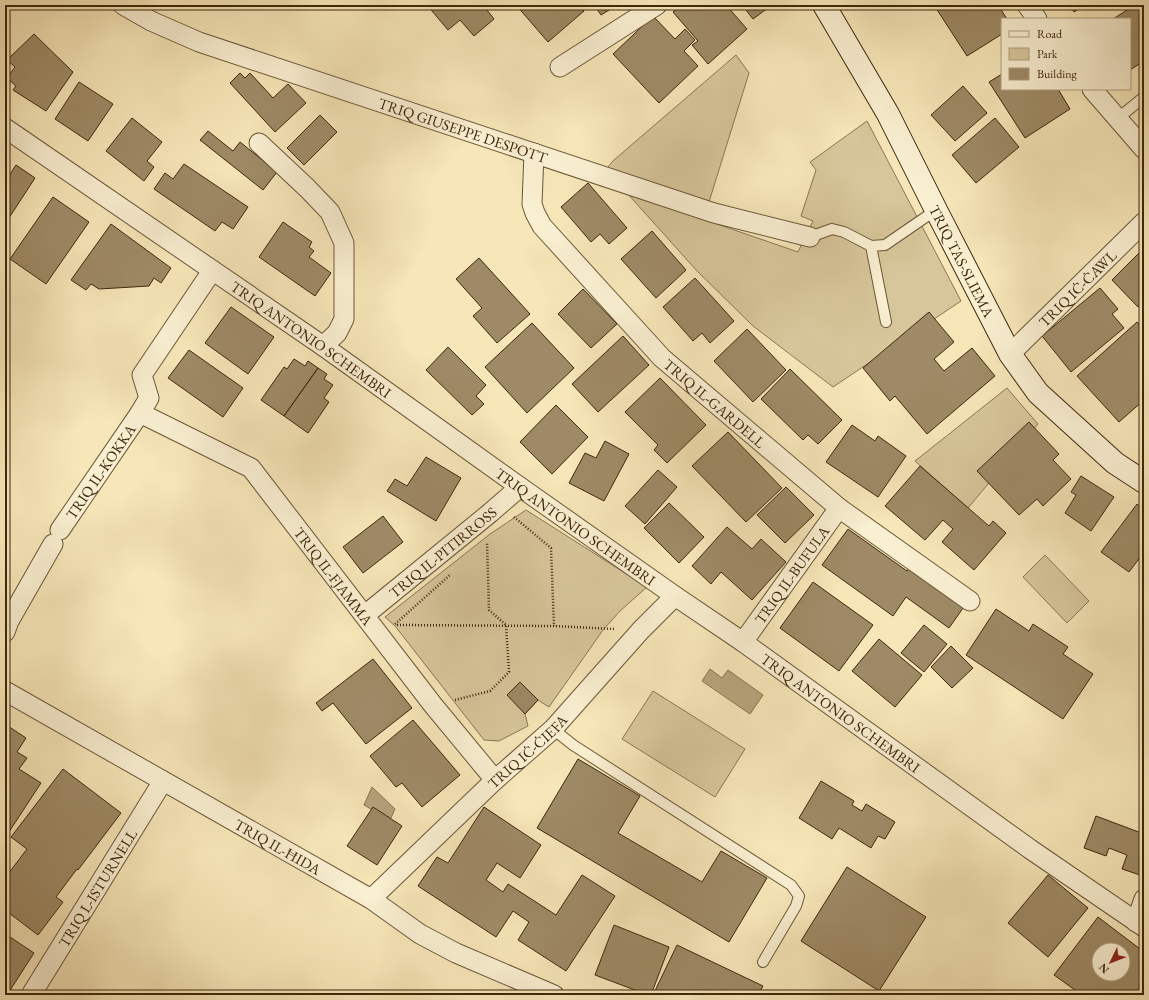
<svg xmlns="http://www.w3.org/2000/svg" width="1149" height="1000" viewBox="0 0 1149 1000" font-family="'EB Garamond',serif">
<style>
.green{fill:#d7c69b;stroke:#8a7654}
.water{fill:#b7a57e;stroke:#877351}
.building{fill:#9e8a66;stroke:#3e270d;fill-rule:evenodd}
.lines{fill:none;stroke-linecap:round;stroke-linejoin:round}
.service-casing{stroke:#6c5738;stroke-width:12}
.minor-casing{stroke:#6c5738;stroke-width:21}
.secondary-casing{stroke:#3e270d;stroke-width:24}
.path{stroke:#3e270d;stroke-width:2.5;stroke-dasharray:1 2;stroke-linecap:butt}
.service{stroke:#f9efd1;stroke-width:10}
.minor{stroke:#f9efd1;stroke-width:19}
.secondary{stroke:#f9efd1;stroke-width:22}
.labels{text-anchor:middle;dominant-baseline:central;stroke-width:3;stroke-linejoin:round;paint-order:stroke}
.street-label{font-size:15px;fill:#3e270d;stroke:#f9efd1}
</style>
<rect width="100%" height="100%" fill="#f6e6b8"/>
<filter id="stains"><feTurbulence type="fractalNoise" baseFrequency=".005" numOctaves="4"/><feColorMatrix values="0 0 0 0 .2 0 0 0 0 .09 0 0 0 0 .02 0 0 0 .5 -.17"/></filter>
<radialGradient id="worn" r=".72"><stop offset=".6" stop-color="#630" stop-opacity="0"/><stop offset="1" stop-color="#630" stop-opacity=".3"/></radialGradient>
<path class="green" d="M 736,55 L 749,73 L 709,202 L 607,168 L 614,160 Z
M 867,121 L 961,301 L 833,387 L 753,326 L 697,271 L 627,193 L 798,252 L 813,221 L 801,216 L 816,170 L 810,162 Z
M 1007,388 L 1038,424 L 968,508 L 915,461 Z
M 526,510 L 647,587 L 620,611 L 603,630 L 549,707 L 538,700 L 525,714 L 528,726 L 499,741 L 484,740 L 395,626 L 385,617 L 490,534 Z
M 1045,555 L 1089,601 L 1067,623 L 1023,577 Z
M 653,691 L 745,749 L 715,797 L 622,739 Z"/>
<path class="water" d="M 710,669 L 722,678 L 728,670 L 763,695 L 750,714 L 702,681 Z
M 372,787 L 395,809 L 390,820 L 364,805 Z"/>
<path class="building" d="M 427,5 L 483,5 L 494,19 L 474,36 L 460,20 L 448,30 Z
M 516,5 L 579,5 L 584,11 L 548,42 Z
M 594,5 L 617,5 L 601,15 Z
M 682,5 L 726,5 L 747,29 L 708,64 L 692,45 L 698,41 L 673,12 Z
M 742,5 L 772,5 L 753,19 Z
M 934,5 L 998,5 L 1007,19 L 1002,19 L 1002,34 L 967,56 Z
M 1070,5 L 1085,5 L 1074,12 Z
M 1135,5 L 1144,5 L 1144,61 L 1130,70 L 1130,19 L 1113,19 Z
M 653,16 L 675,39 L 685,29 L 695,40 L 684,51 L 698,66 L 659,103 L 613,54 Z
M 5,19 L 10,23 L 5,30 Z
M 34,34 L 73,72 L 46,111 L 13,90 L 16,86 L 7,78 L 15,67 L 7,60 Z
M 240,73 L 245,78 L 250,73 L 273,98 L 288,84 L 306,103 L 275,132 L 230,83 Z
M 1002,74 L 1002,89 L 1058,89 L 1070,109 L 1025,138 L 989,82 Z
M 79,82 L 113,104 L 88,141 L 55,119 Z
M 963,86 L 987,113 L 955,141 L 931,115 Z
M 320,115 L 337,132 L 304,165 L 287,148 Z
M 132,118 L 162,142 L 147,161 L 154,167 L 144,181 L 106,151 Z
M 995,118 L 1019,147 L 976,183 L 952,155 Z
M 208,131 L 233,151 L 240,142 L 277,172 L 263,190 L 200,140 Z
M 184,164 L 248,207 L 233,229 L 222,222 L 215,231 L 154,189 L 165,173 L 173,179 Z
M 16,165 L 35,178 L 5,224 L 5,182 Z
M 588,183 L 627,228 L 609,244 L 600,234 L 591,242 L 561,207 Z
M 53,197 L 89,222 L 46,284 L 10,259 Z
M 283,222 L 312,242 L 309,247 L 314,251 L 309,257 L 331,273 L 315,296 L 259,257 Z
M 111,224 L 171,268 L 161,283 L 154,278 L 149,286 L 99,289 L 91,284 L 86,290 L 71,280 Z
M 652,231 L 686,270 L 656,298 L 621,259 Z
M 1144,248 L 1144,301 L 1138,307 L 1112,280 Z
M 479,258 L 530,314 L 497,343 L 473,316 L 482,308 L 456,279 Z
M 695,278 L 734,321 L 710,343 L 702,333 L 693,341 L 663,307 Z
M 1100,288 L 1118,309 L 1112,314 L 1124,328 L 1071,372 L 1042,336 Z
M 583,289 L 617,324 L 591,348 L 558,314 Z
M 231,307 L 274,337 L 248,374 L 205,343 Z
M 929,312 L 954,342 L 934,359 L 944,371 L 972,348 L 995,376 L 927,434 L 895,396 L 890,401 L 863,368 Z
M 1137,322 L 1144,330 L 1144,400 L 1119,422 L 1077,376 Z
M 532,323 L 574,368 L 527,413 L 485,367 Z
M 747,329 L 786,370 L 753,402 L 714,361 Z
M 623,336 L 649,365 L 598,412 L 572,384 Z
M 448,347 L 486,385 L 476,396 L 484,404 L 472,415 L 426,370 Z
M 189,350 L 243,388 L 223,417 L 168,378 Z
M 294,359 L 305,366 L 308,361 L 318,368 L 284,416 L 261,400 L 284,367 L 287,369 Z
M 318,368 L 327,374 L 324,379 L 333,385 L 324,398 L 329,402 L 308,433 L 284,416 Z
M 790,369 L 842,420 L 818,444 L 808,435 L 803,440 L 761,399 Z
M 660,378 L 706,425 L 667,463 L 654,450 L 658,445 L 625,412 Z
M 556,405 L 588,437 L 552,474 L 520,442 Z
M 1029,422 L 1059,454 L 1053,460 L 1071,479 L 1043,506 L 1037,499 L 1019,515 L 977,471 Z
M 852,425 L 875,441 L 878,436 L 906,456 L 878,497 L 826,462 Z
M 728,432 L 782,488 L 746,522 L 692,466 Z
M 605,441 L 629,454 L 604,501 L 569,483 L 585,453 L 596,458 Z
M 426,457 L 461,478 L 436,521 L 387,491 L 395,479 L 407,486 Z
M 920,466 L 989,526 L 993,521 L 1006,533 L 974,570 L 942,542 L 953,529 L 943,520 L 925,540 L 885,506 Z
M 658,470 L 677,487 L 645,524 L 625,506 Z
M 1081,476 L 1114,497 L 1091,531 L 1065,513 L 1076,495 L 1071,492 Z
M 786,487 L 814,515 L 785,543 L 757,515 Z
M 669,503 L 704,537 L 679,563 L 644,528 Z
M 1137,504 L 1144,510 L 1144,552 L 1129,572 L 1101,552 Z
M 383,516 L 403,542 L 363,573 L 343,547 Z
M 727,527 L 752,549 L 761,539 L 786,562 L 752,600 L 721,572 L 711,584 L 692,566 Z
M 848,529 L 907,571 L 914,562 L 968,601 L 949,628 L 906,597 L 893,616 L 822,565 Z
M 813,582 L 873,625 L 839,671 L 780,628 Z
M 996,609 L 1029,631 L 1033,624 L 1068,647 L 1063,654 L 1093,674 L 1063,719 L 966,655 Z
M 924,625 L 947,644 L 924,672 L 901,653 Z
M 879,639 L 922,675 L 895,707 L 852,671 Z
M 951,646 L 973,668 L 952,688 L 931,667 Z
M 373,659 L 412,708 L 366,744 L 333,703 L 322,711 L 316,703 Z
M 520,682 L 538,700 L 525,714 L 507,695 Z
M 413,720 L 460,775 L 422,807 L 402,783 L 396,787 L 370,756 Z
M 5,724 L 26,738 L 17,752 L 27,758 L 19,769 L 41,783 L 5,838 Z
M 578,759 L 640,796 L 618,833 L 702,882 L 721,851 L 767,878 L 729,942 L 537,828 Z
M 63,769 L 121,813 L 78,870 L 77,869 L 56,897 L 63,902 L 38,935 L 5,910 L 5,878 L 27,849 L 11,837 Z
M 821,781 L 854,801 L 852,805 L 862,811 L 866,804 L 895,822 L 885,839 L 878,836 L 871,848 L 839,828 L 832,839 L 799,818 Z
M 373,807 L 402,826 L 377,865 L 347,846 Z
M 484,807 L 541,845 L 520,878 L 497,863 L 486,880 L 503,892 L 508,884 L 556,915 L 582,875 L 615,896 L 566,971 L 518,940 L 529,922 L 513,911 L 496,937 L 418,886 L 437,857 L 448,863 Z
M 1096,816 L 1144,834 L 1144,864 L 1140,875 L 1122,869 L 1127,855 L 1109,848 L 1106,856 L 1084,848 Z
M 5,839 L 9,842 L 5,848 Z
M 847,867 L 926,917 L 879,991 L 801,941 Z
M 1048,875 L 1088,908 L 1048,957 L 1008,923 Z
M 1098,917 L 1144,952 L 1144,995 L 1082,995 L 1054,975 ZM 1099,950 L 1123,950 L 1123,974 L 1099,974 Z
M 614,925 L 669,947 L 651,995 L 648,995 L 595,975 Z
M 7,935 L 34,953 L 7,995 L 5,995 L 5,939 Z
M 677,945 L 763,986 L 758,995 L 653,995 Z
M 767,990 L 776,995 L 764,995 Z"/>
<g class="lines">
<g class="service-casing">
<path id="service" d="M 1117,119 L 1144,97
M 810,237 L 832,229 L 844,232 L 871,246 L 885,245 L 936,210
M 871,246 L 886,322
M 553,729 L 573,745 L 791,885 L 799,896 L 796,906 L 763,962"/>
</g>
<g class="minor-casing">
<g id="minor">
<path id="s1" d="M 123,5 L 151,21 L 199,42 L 714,213 L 810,237"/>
<path d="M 1027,5 L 1037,19"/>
<path d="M 560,67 L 657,5"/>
<path d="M 1092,89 L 1144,149"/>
<path id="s2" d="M 5,128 L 323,346 L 520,487 L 675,596 L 743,642 L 1030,849 L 1144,927"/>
<path d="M 259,143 L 307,188 L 330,212 L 344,243 L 344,319 L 337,333 L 323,346"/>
<path id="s3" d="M 534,153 L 532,204 L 535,213 L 542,226 L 662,358 L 839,508 L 970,601"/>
<path id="s4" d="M 1010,354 L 1144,222"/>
<path id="s5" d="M 140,413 L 251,468 L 433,705 L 495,780"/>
<path id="s6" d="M 60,530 L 140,413 L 149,398 L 142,375 L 212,271"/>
<path id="s7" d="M 365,615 L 490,513 L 520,487"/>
<path d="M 5,632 L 9,621 L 53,544"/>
<path id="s8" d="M 743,642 L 839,508"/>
<path id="s9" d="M 5,691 L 371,899 L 420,934 L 456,953 L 554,995"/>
<path id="s10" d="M 371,899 L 495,780 L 553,729 L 641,630 L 675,596"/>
<path d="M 1136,922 L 1144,899"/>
<path id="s11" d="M 31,995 L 163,781"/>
</g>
</g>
<g class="secondary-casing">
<g id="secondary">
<path id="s12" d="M 824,5 L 888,114 L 936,210 L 1010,354 L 1038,393 L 1115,463 L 1144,482"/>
</g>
</g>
<path class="path" d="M 514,517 L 551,548 L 554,626
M 395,624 L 451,574
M 397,625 L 554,626 L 614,629
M 455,700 L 490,691 L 509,672 L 506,625 L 489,610 L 487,542"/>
<use href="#service" class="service"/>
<use href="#minor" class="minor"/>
<use href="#secondary" class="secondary"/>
</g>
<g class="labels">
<g class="street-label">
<text stroke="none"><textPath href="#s1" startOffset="363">TRIQ GIUSEPPE DESPOTT</textPath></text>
<text stroke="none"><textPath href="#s12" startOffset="291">TRIQ TAS-SLIEMA</textPath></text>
<text stroke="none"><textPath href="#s4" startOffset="94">TRIQ IĊ-ĊAWL</textPath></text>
<text stroke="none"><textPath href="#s2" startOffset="372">TRIQ ANTONIO SCHEMBRI</textPath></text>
<text stroke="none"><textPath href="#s3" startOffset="323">TRIQ IL-GARDELL</textPath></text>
<text stroke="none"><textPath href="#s6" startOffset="71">TRIQ IL-KOKKA</textPath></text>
<text stroke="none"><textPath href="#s2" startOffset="696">TRIQ ANTONIO SCHEMBRI</textPath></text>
<text stroke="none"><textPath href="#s7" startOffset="100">TRIQ IL-PITIRROSS</textPath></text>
<text stroke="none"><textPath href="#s8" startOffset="83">TRIQ IL-BUFULA</textPath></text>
<text stroke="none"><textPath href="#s5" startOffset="260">TRIQ IL-FJAMMA</textPath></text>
<text stroke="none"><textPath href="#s2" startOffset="1020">TRIQ ANTONIO SCHEMBRI</textPath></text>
<text stroke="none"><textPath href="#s10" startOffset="215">TRIQ IĊ-ĊIEFA</textPath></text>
<text stroke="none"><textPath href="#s9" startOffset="314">TRIQ IL-ĦIDA</textPath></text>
<text stroke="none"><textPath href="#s11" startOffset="126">TRIQ L-ISTURNELL</textPath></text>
</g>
</g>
<rect width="1149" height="1000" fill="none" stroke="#f6e6b8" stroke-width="20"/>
<rect x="6" y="6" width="1137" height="988" fill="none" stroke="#3e270d" stroke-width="2"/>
<rect x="10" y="10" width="1129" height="980" fill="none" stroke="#3e270d"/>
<rect x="1001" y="18" width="130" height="72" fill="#f9efd1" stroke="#ae9f83"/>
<rect x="1009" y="31" width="20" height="6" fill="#f9efd1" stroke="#ae9f83"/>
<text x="1037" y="38" font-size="12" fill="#3e270d">Road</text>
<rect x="1009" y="48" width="20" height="12" fill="#d7c69b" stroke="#ae9f83"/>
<text x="1037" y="58" font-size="12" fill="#3e270d">Park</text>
<rect x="1009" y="68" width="20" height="12" fill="#9e8a66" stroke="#ae9f83"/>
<text x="1037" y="78" font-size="12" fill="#3e270d">Building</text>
<g transform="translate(1111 962) rotate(227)"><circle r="19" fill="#f9efd1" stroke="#ae9f83"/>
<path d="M0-3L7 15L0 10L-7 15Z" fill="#8f2418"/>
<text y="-6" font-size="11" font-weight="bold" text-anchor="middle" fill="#3e270d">N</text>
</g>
<rect width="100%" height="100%" filter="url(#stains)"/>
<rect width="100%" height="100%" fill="url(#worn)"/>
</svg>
